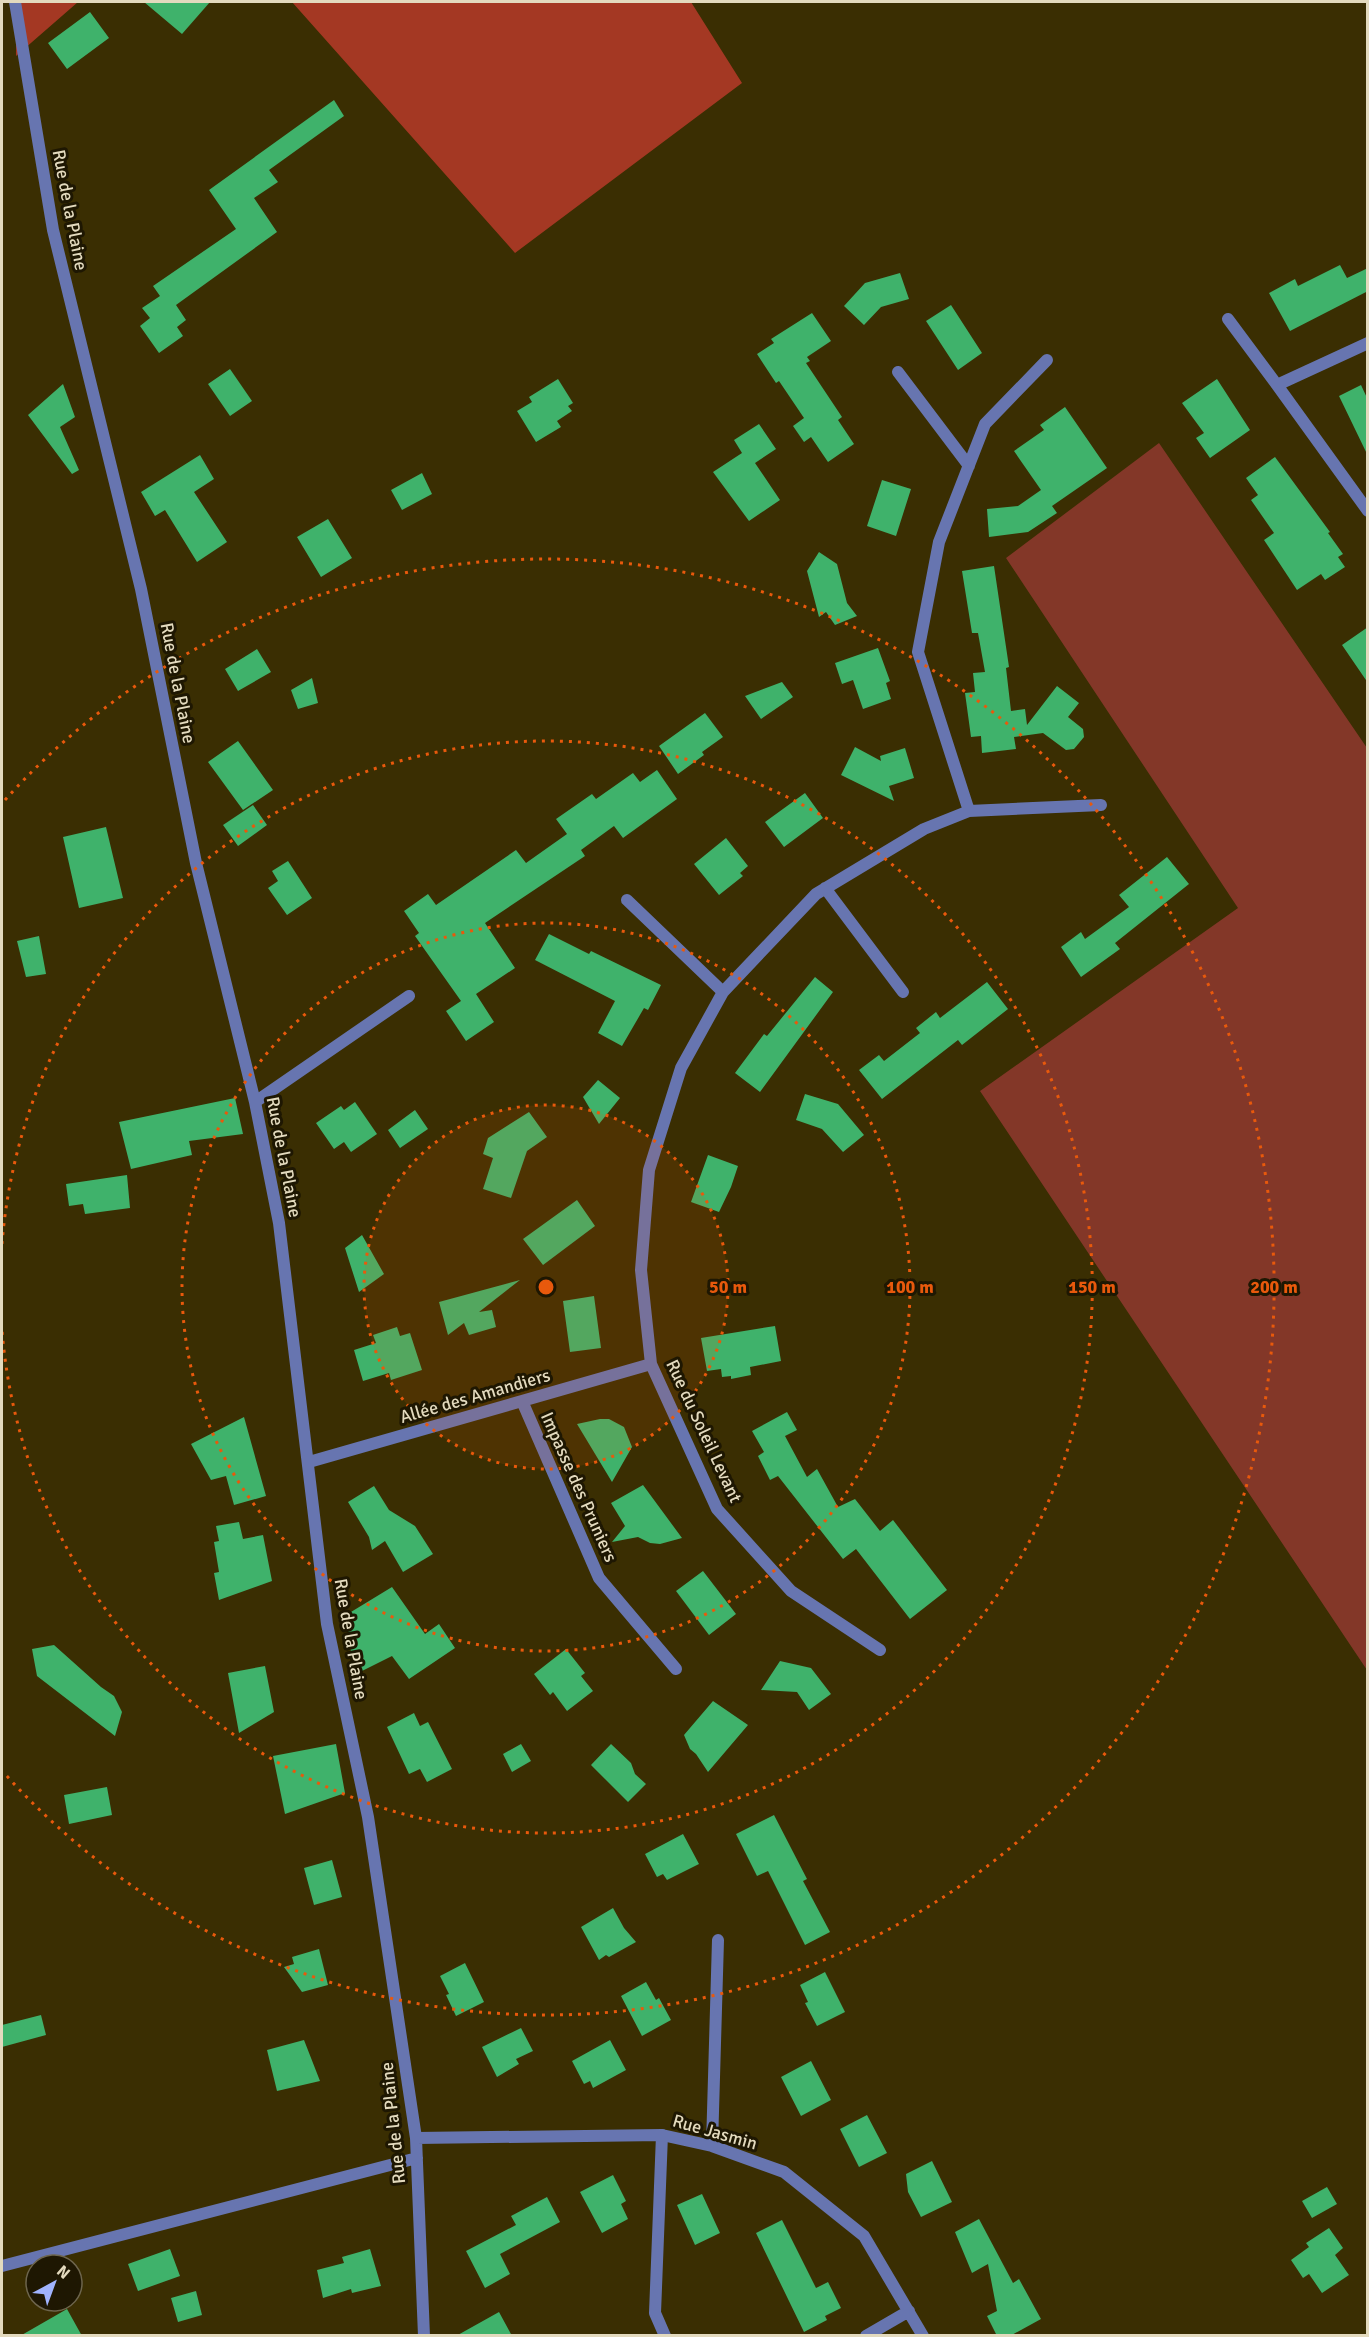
<svg xmlns="http://www.w3.org/2000/svg" width="1369" height="2337" viewBox="0 0 1369 2337" font-family="Signika,sans-serif">
<style>
.green{fill:#833728}
.forest{fill:#a43823}
.building{fill:#3fb26b}
.lines{fill:none;stroke-linecap:round;stroke-linejoin:round}
.pedestrian{stroke:#6775b0;stroke-width:12}
.minor{stroke:#6775b0;stroke-width:12}
.ring{fill:none;stroke:#e8590c;stroke-width:3;stroke-dasharray:3 6}
.labels{text-anchor:middle;dominant-baseline:central;stroke-width:6;stroke-linejoin:round;paint-order:stroke}
.street-label{font-size:18px;fill:#e3dabe;stroke:#1e1702}
.centre{fill:#e8590c;stroke:#1e1702;stroke-width:3}
.ring-label{font-size:18px;text-anchor:middle;font-weight:bold;fill:#e8590c;stroke:#1e1702;stroke-width:6;stroke-linejoin:round;paint-order:stroke}
</style>
<rect width="100%" height="100%" fill="#3a2e02"/>
<path class="green" d="M 1159,443 L 1367,748 L 1367,1670 L 980,1091 L 1238,908 L 1006,558 Z"/>
<path class="forest" d="M 16,2 L 78,2 L 16,56 Z
M 292,2 L 691,2 L 742,83 L 515,253 Z"/>
<path class="building" d="M 144,2 L 210,2 L 182,34 Z
M 90,12 L 109,38 L 67,69 L 48,43 Z
M 334,100 L 344,116 L 269,170 L 278,182 L 254,198 L 277,232 L 176,305 L 186,320 L 177,327 L 183,336 L 159,353 L 140,326 L 150,318 L 142,308 L 160,296 L 153,286 L 236,229 L 209,190 Z
M 1340,265 L 1347,278 L 1368,268 L 1368,291 L 1290,331 L 1269,293 L 1295,279 L 1298,286 Z
M 900,273 L 909,299 L 881,307 L 864,325 L 844,306 L 865,283 Z
M 951,305 L 982,353 L 958,370 L 926,321 Z
M 812,313 L 831,341 L 807,357 L 810,361 L 806,363 L 842,417 L 838,420 L 854,444 L 828,462 L 811,437 L 804,442 L 793,426 L 804,418 L 779,381 L 776,383 L 757,354 L 774,343 L 771,339 Z
M 230,369 L 252,401 L 230,416 L 208,384 Z
M 558,379 L 573,403 L 568,406 L 572,411 L 557,421 L 561,427 L 536,442 L 517,411 L 532,402 L 529,397 Z
M 1217,379 L 1250,430 L 1210,458 L 1196,438 L 1204,433 L 1182,403 Z
M 63,384 L 75,417 L 60,427 L 79,470 L 72,474 L 28,415 Z
M 1361,385 L 1368,400 L 1368,456 L 1339,396 Z
M 1065,407 L 1107,468 L 1052,506 L 1057,513 L 1028,532 L 989,537 L 987,509 L 1018,506 L 1041,490 L 1014,451 L 1044,430 L 1040,425 Z
M 759,424 L 776,449 L 755,463 L 780,500 L 749,521 L 713,472 L 742,453 L 734,440 Z
M 200,455 L 214,479 L 194,492 L 227,542 L 197,562 L 165,510 L 155,516 L 141,492 Z
M 1275,457 L 1330,532 L 1328,533 L 1343,554 L 1338,557 L 1345,567 L 1325,580 L 1321,574 L 1297,590 L 1264,540 L 1274,533 L 1251,500 L 1258,495 L 1246,478 Z
M 422,473 L 432,494 L 402,510 L 391,490 Z
M 882,480 L 911,489 L 896,536 L 867,526 Z
M 328,519 L 352,558 L 321,577 L 297,537 Z
M 819,552 L 837,564 L 847,603 L 857,616 L 835,625 L 826,612 L 819,617 L 807,571 Z
M 994,566 L 1009,667 L 1006,668 L 1011,711 L 1025,709 L 1027,725 L 1057,686 L 1079,703 L 1068,717 L 1083,729 L 1084,737 L 1074,749 L 1066,750 L 1043,733 L 1014,737 L 1016,749 L 982,753 L 981,736 L 971,737 L 965,693 L 975,692 L 973,673 L 985,672 L 978,633 L 972,633 L 962,571 Z
M 1368,627 L 1368,683 L 1342,645 Z
M 878,648 L 890,681 L 886,683 L 891,699 L 863,709 L 853,680 L 842,684 L 835,663 Z
M 257,649 L 271,672 L 238,691 L 225,669 Z
M 312,678 L 318,703 L 298,709 L 291,690 Z
M 782,682 L 793,697 L 761,719 L 745,696 Z
M 705,713 L 723,737 L 702,752 L 704,755 L 678,774 L 659,746 Z
M 238,741 L 273,790 L 243,810 L 208,762 Z
M 855,747 L 881,761 L 880,756 L 905,748 L 914,778 L 889,786 L 894,801 L 841,775 Z
M 657,770 L 677,799 L 623,838 L 614,826 L 581,850 L 585,856 L 485,923 L 515,968 L 476,994 L 494,1022 L 466,1041 L 446,1011 L 461,1001 L 415,936 L 419,933 L 404,911 L 428,894 L 436,905 L 516,850 L 526,863 L 567,834 L 556,819 L 592,794 L 596,799 L 633,773 L 640,782 Z
M 805,793 L 823,818 L 784,847 L 765,822 Z
M 253,805 L 267,825 L 238,846 L 223,825 Z
M 106,827 L 123,898 L 79,908 L 63,837 Z
M 726,838 L 748,866 L 740,873 L 743,876 L 719,895 L 694,864 Z
M 1167,857 L 1189,884 L 1115,943 L 1120,949 L 1081,977 L 1061,947 L 1081,932 L 1085,939 L 1129,907 L 1119,895 Z
M 288,861 L 312,898 L 287,915 L 268,888 L 278,881 L 272,871 Z
M 549,934 L 589,954 L 591,951 L 661,985 L 648,1010 L 644,1008 L 622,1046 L 598,1033 L 615,1001 L 535,960 Z
M 39,936 L 46,974 L 26,977 L 17,941 Z
M 815,977 L 833,992 L 760,1092 L 735,1073 L 764,1034 L 767,1036 Z
M 987,982 L 1008,1009 L 962,1045 L 958,1040 L 882,1099 L 859,1070 L 879,1055 L 884,1061 L 920,1033 L 916,1028 L 936,1012 L 940,1018 Z
M 598,1080 L 620,1098 L 599,1124 L 583,1097 Z
M 805,1094 L 838,1104 L 864,1135 L 843,1152 L 822,1129 L 796,1120 Z
M 235,1098 L 243,1134 L 189,1141 L 192,1155 L 131,1169 L 119,1122 Z
M 355,1102 L 377,1134 L 351,1152 L 344,1142 L 334,1149 L 316,1123 L 341,1106 L 344,1110 Z
M 415,1110 L 428,1129 L 400,1148 L 388,1130 Z
M 529,1112 L 547,1137 L 527,1151 L 511,1198 L 483,1189 L 493,1158 L 483,1154 L 488,1138 Z
M 708,1155 L 738,1166 L 731,1187 L 719,1212 L 691,1202 Z
M 127,1175 L 130,1208 L 85,1214 L 83,1204 L 69,1206 L 66,1184 Z
M 577,1200 L 595,1226 L 543,1265 L 523,1239 Z
M 362,1235 L 384,1274 L 359,1292 L 345,1248 Z
M 520,1280 L 479,1312 L 492,1310 L 496,1327 L 469,1335 L 464,1323 L 448,1335 L 439,1302 Z
M 594,1296 L 601,1348 L 570,1352 L 563,1301 Z
M 775,1326 L 781,1361 L 750,1367 L 751,1375 L 731,1379 L 731,1376 L 722,1377 L 721,1369 L 707,1371 L 701,1338 Z
M 397,1327 L 400,1336 L 410,1333 L 422,1370 L 391,1380 L 389,1373 L 363,1381 L 354,1350 L 376,1343 L 373,1335 Z
M 787,1412 L 797,1430 L 785,1436 L 807,1477 L 817,1469 L 838,1507 L 855,1499 L 880,1531 L 893,1520 L 947,1590 L 910,1619 L 856,1549 L 843,1559 L 778,1476 L 770,1480 L 758,1456 L 764,1452 L 752,1431 Z
M 244,1417 L 266,1496 L 234,1505 L 226,1476 L 211,1480 L 191,1444 Z
M 600,1419 L 609,1419 L 624,1427 L 632,1447 L 612,1482 L 577,1424 Z
M 643,1485 L 682,1538 L 660,1544 L 650,1543 L 638,1537 L 612,1542 L 625,1526 L 611,1503 Z
M 374,1486 L 389,1510 L 415,1526 L 433,1554 L 403,1572 L 385,1541 L 372,1550 L 369,1537 L 348,1502 Z
M 239,1522 L 243,1539 L 263,1535 L 272,1581 L 219,1600 L 214,1573 L 219,1572 L 214,1542 L 219,1541 L 216,1526 Z
M 703,1571 L 736,1614 L 709,1635 L 676,1591 Z
M 392,1587 L 425,1634 L 439,1624 L 455,1648 L 409,1679 L 392,1656 L 354,1675 L 346,1615 Z
M 54,1645 L 101,1687 L 114,1696 L 122,1712 L 115,1736 L 37,1676 L 32,1649 Z
M 566,1649 L 585,1673 L 581,1676 L 593,1691 L 567,1711 L 553,1692 L 550,1695 L 534,1674 Z
M 780,1661 L 811,1668 L 831,1694 L 809,1710 L 797,1692 L 761,1690 Z
M 265,1666 L 274,1712 L 239,1733 L 228,1673 Z
M 713,1701 L 748,1725 L 708,1772 L 696,1754 L 690,1749 L 684,1735 Z
M 414,1713 L 420,1726 L 428,1722 L 452,1769 L 427,1782 L 420,1769 L 409,1774 L 387,1727 Z
M 336,1744 L 345,1793 L 285,1814 L 273,1756 Z
M 521,1744 L 531,1761 L 512,1772 L 503,1754 Z
M 611,1744 L 631,1763 L 635,1774 L 646,1784 L 628,1802 L 591,1765 Z
M 107,1787 L 112,1815 L 69,1824 L 64,1795 Z
M 774,1815 L 807,1879 L 803,1881 L 830,1932 L 805,1945 L 768,1871 L 757,1876 L 736,1834 Z
M 683,1834 L 699,1864 L 667,1880 L 663,1874 L 657,1877 L 645,1854 Z
M 332,1860 L 342,1897 L 314,1905 L 304,1868 Z
M 613,1908 L 624,1928 L 636,1942 L 609,1957 L 606,1955 L 599,1960 L 581,1927 Z
M 319,1949 L 328,1985 L 302,1992 L 284,1967 L 294,1964 L 292,1957 Z
M 465,1963 L 484,2002 L 456,2016 L 446,1995 L 449,1994 L 440,1976 Z
M 825,1972 L 845,2012 L 817,2026 L 805,2003 L 808,2002 L 800,1985 Z
M 646,1982 L 656,2000 L 659,1998 L 671,2020 L 642,2036 L 621,1996 Z
M 41,2015 L 46,2035 L 2,2047 L 2,2025 Z
M 521,2028 L 533,2051 L 516,2059 L 519,2064 L 497,2077 L 482,2047 Z
M 304,2040 L 320,2081 L 277,2091 L 267,2050 Z
M 610,2040 L 626,2070 L 593,2088 L 590,2081 L 584,2084 L 572,2061 Z
M 811,2061 L 831,2100 L 801,2116 L 781,2077 Z
M 867,2115 L 887,2153 L 859,2167 L 840,2129 Z
M 932,2161 L 952,2202 L 921,2217 L 908,2192 L 906,2174 Z
M 613,2175 L 626,2201 L 621,2204 L 628,2219 L 602,2233 L 580,2192 Z
M 1327,2187 L 1337,2204 L 1312,2218 L 1302,2201 Z
M 702,2194 L 720,2233 L 695,2245 L 677,2205 Z
M 547,2197 L 560,2222 L 500,2254 L 510,2274 L 485,2288 L 466,2251 L 516,2225 L 511,2216 Z
M 979,2219 L 1013,2283 L 1019,2279 L 1041,2319 L 1010,2336 L 997,2336 L 987,2316 L 997,2311 L 988,2264 L 972,2273 L 955,2232 Z
M 782,2220 L 816,2288 L 828,2282 L 841,2308 L 825,2316 L 827,2320 L 804,2332 L 756,2233 Z
M 1329,2228 L 1343,2248 L 1335,2255 L 1349,2275 L 1322,2293 L 1309,2274 L 1303,2278 L 1291,2260 L 1309,2247 L 1306,2243 Z
M 170,2249 L 180,2276 L 138,2291 L 128,2264 Z
M 370,2249 L 381,2286 L 352,2293 L 351,2289 L 323,2298 L 317,2270 L 344,2263 L 342,2257 Z
M 196,2291 L 202,2315 L 178,2322 L 171,2298 Z
M 67,2309 L 82,2336 L 20,2336 Z
M 499,2312 L 512,2336 L 456,2336 Z"/>
<g class="lines">
<path class="pedestrian" d="M 662,2135 L 655,2313 L 665,2336"/>
<path class="minor" d="M 15,2 L 53,230 L 141,589 L 196,863 L 255,1102 L 279,1223 L 327,1624 L 368,1817 L 416,2138 L 424,2336
M 1228,319 L 1277,385
M 1368,343 L 1277,385 L 1368,511
M 898,372 L 969,466
M 969,811 L 918,652 L 939,542 L 985,424 L 1047,360
M 825,888 L 903,992
M 627,900 L 723,992
M 255,1102 L 409,996
M 522,1401 L 599,1578 L 676,1669
M 309,1462 L 651,1364
M 880,1650 L 791,1591 L 717,1509 L 651,1364 L 641,1270 L 649,1170 L 681,1068 L 723,992 L 816,894 L 924,829 L 969,811 L 1101,805
M 416,2138 L 662,2135 L 712,2146 L 784,2172 L 864,2236 L 923,2336
M 712,2146 L 718,1940
M 2,2266 L 417,2158
M 866,2336 L 909,2311"/>
</g>
<circle cx="546" cy="1287" r="182" fill="#e8590c" fill-opacity=".12"/>
<g class="ring">
<circle cx="546" cy="1287" r="182"/>
<circle cx="546" cy="1287" r="364"/>
<path d="M2 1244A546 546 0 1 1 2 1330"/>
<path d="M5 800A728 728 0 1 1 5 1774"/>
</g>
<g class="labels">
<g class="street-label">
<text transform="translate(70 210) rotate(79)">Rue de la Plaine</text>
<text transform="translate(178 683) rotate(79)">Rue de la Plaine</text>
<text transform="translate(284 1157) rotate(79)">Rue de la Plaine</text>
<text transform="translate(475 1396) rotate(-16)">Allée des Amandiers</text>
<text transform="translate(704 1431) rotate(65)">Rue du Soleil Levant</text>
<text transform="translate(579 1487) rotate(66)">Impasse des Pruniers</text>
<text transform="translate(351 1639) rotate(80)">Rue de la Plaine</text>
<text transform="translate(393 2123) rotate(-96)">Rue de la Plaine</text>
<text transform="translate(715 2132) rotate(16)">Rue Jasmin</text>
</g>
</g>
<circle cx="546" cy="1287" r="9" class="centre"/>
<g class="ring-label">
<text x="728" y="1293">50 m</text>
<text x="910" y="1293">100 m</text>
<text x="1092" y="1293">150 m</text>
<text x="1274" y="1293">200 m</text>
</g>
<rect width="1369" height="2337" fill="none" stroke="#e3dabe" stroke-width="6"/>
<g transform="translate(54 2283) rotate(41)"><circle r="28" fill="#1e1702" stroke="#6d654d" stroke-width="1.5"/>
<path d="M0-4.5L10 22L0 15L-10 22Z" fill="#a0b3fd"/>
<text y="-9" font-size="16" font-weight="bold" text-anchor="middle" fill="#e3dabe">N</text>
</g>
</svg>
